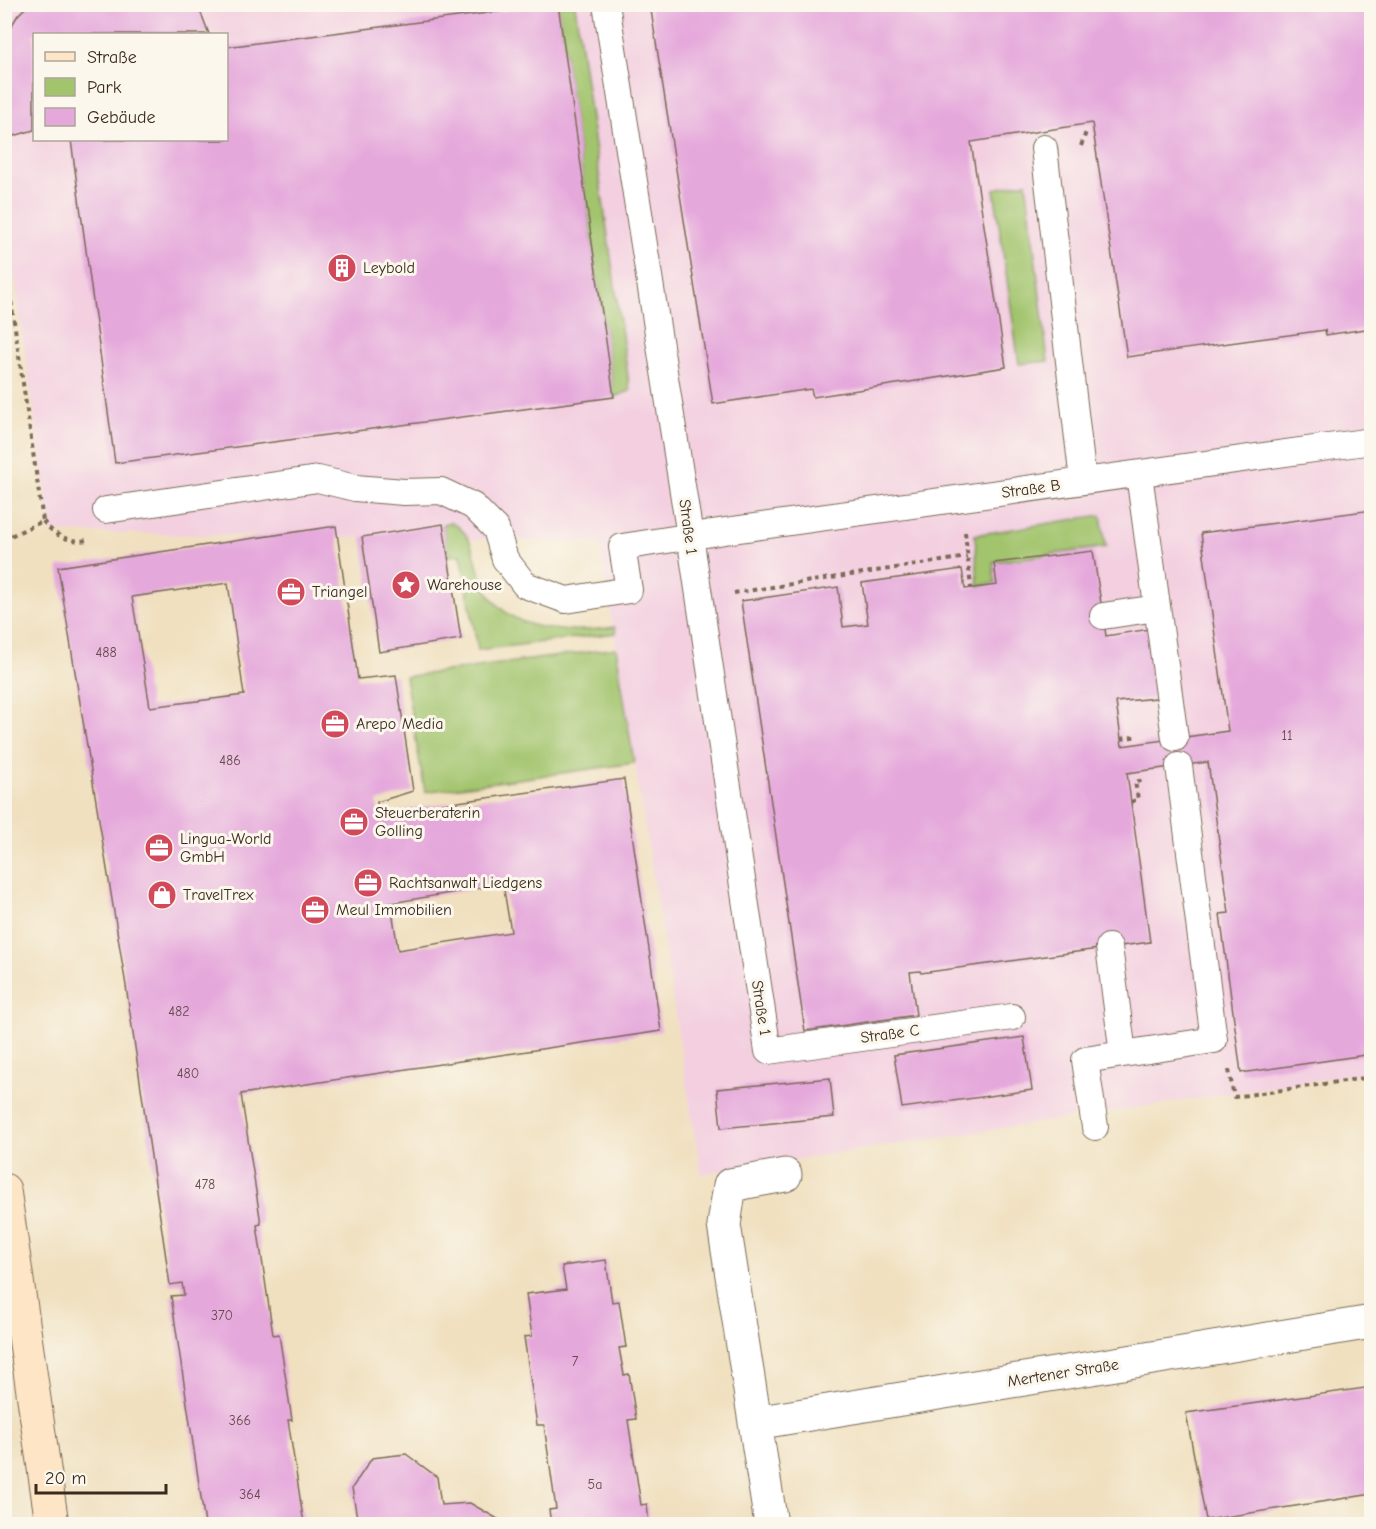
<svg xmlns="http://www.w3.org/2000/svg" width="1376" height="1529" viewBox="0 0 1376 1529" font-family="'Comic Neue',sans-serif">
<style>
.built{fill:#f3cfe0;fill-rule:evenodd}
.green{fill:#a2c46d;stroke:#6e7746;stroke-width:1.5}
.building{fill:#e5a8db;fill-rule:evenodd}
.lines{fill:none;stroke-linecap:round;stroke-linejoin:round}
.lane-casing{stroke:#7a6a57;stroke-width:28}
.street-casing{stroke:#7a6a57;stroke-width:35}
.secondary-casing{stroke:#7a6a57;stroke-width:35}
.path{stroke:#7a6a57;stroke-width:4;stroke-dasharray:4.5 4.5;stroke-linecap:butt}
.lane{stroke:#fff;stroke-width:26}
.street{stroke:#fff;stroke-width:33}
.secondary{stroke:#fde5c5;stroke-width:33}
.labels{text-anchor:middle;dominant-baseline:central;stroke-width:6;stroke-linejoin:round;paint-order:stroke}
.number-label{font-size:14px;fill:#664a4d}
.poi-label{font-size:16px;fill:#3b2a1e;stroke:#fbf7ec;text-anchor:start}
.street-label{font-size:16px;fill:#3b2a1e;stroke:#fbf7ec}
</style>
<rect width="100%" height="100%" fill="#fbf7ec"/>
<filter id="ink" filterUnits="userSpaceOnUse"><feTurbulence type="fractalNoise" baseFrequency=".0167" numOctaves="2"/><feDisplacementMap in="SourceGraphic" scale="12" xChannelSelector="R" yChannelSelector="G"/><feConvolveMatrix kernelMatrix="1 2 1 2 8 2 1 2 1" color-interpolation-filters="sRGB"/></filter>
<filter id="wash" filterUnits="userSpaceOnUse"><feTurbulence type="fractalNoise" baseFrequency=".008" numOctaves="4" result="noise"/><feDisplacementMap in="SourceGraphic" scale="24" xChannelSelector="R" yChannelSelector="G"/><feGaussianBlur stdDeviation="1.35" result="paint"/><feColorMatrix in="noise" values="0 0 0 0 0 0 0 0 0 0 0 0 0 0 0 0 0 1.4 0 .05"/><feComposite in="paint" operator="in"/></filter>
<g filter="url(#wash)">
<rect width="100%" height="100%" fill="#f0e0c0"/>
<path class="built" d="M 4,5 L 1371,5 L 1371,1072 L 701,1174 L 599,542 L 51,532 L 5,211 ZM 34,34 L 226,34 L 226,140 L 34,140 Z"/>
<path class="green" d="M 558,5 L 575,5 L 630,391 L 614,397 Z
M 1026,182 L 1048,361 L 1019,364 L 994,189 Z
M 1101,515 L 1106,547 L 993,562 L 995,583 L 978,586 L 975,535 Z
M 450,522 C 474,532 474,559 482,580 C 502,634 567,634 615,627 L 616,633 L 478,650 L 461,555 L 448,556 L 443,524 Z
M 616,648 L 634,763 L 425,792 L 405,677 Z"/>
<g id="blocks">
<path class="building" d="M 558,4 L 614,397 L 115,463 L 71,140 L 226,140 L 226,47 Z
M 650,4 L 1372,4 L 1372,328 L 1326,335 L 1325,330 L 1127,357 L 1092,123 L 971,142 L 1006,367 L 813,397 L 811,389 L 713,404 Z
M 28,5 L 198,5 L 209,34 L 34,34 L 34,130 L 4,139 L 4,38 L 18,15 Z
M 1372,510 L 1372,1054 L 1241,1073 L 1220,914 L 1229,913 L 1208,762 L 1127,773 L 1150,942 L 921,973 L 920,971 L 910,972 L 916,1015 L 805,1031 L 741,601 L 838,587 L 843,627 L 868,624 L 862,583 L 962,569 L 965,589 L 997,585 L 994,563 L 1093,551 L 1106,636 L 1156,628 L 1166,697 L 1116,702 L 1122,746 L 1228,731 L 1201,533 Z
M 443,524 L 461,639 L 379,652 L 362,537 Z
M 336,526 L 358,679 L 396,675 L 413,791 L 377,802 L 379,818 L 415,808 L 624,779 L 661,1031 L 241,1094 L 261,1224 L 257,1225 L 273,1335 L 279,1334 L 292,1420 L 288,1420 L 304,1524 L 205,1524 L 171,1296 L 184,1295 L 182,1283 L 170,1285 L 126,986 L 58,567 ZM 228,583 L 244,695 L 150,707 L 132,597 ZM 503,884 L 511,932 L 398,950 L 391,903 Z
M 1024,1037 L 1032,1090 L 902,1108 L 894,1055 Z
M 830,1078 L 834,1117 L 721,1128 L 717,1089 Z
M 606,1260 L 612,1302 L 619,1301 L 626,1347 L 619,1348 L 624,1375 L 629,1374 L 636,1419 L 628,1420 L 641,1505 L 647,1504 L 649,1524 L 551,1524 L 549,1510 L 556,1509 L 544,1425 L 537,1425 L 524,1337 L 532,1336 L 526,1294 L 566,1289 L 562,1266 Z
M 1372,1387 L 1372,1494 L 1206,1520 L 1186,1413 Z
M 406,1454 L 437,1477 L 441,1505 L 470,1503 L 503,1522 L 503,1524 L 358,1524 L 352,1488 L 372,1458 Z"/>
</g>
</g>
<g filter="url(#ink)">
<use href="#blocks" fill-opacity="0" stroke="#7a6a57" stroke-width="1.5"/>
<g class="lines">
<g class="lane-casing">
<path id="lane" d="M 606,4 L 690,536 L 768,1051 L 1012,1017
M 1044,148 L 1083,481
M 1139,474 L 1175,738
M 106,510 L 318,479 L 355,488 L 404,492 L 441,491 L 473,506 L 496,529 L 505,559 L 525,585 L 566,600 L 629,590 L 622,547 L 725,531 L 1372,441
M 1103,616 L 1157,608
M 1123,1054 L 1214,1040 L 1179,766
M 1095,1127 L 1085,1060 L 1123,1054 L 1109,947"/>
</g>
<g class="street-casing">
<path id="street" d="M 755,1423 L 1372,1322
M 771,1524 L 724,1225 L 730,1185 L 785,1175"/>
</g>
<g class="secondary-casing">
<path id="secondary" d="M 4,1190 L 52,1524"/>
</g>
<path class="path" d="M 1081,146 L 1086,132
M 4,277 L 8,280 L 43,521 L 4,539
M 43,521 C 54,536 70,543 88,540
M 965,532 L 971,588
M 734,593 L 967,557
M 1121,739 L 1138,736
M 1131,802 L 1138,799 L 1135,782 L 1145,780
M 1229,1070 L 1234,1097 L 1372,1077"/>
<use href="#lane" class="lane"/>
<use href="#street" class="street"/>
<use href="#secondary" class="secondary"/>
</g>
</g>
<defs>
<g id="building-disc" transform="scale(1.5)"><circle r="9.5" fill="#d1495b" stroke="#fbf7ec"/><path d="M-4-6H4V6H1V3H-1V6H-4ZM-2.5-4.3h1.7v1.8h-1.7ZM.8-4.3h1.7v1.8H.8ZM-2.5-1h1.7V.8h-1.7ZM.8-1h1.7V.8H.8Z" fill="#fff"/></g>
<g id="sight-disc" transform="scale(1.5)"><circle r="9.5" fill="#d1495b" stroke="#fbf7ec"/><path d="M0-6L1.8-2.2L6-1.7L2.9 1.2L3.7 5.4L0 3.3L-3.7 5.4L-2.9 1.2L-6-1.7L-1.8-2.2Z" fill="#fff"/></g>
<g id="office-disc" transform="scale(1.5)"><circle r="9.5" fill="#d1495b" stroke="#fbf7ec"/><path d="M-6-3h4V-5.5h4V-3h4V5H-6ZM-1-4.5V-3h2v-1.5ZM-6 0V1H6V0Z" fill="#fff"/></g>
<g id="shop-disc" transform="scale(1.5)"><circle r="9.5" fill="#d1495b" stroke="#fbf7ec"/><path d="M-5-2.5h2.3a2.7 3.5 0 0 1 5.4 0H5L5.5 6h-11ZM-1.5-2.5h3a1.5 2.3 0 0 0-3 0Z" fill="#fff"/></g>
</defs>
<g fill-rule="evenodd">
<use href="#building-disc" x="342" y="268"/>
<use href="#sight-disc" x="406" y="585"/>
<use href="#office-disc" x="291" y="592"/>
<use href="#office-disc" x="335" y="724"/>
<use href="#office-disc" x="354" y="822"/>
<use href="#office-disc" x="159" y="848"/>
<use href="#office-disc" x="368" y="883"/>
<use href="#shop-disc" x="162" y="895"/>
<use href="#office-disc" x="315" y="910"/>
</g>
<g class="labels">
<g class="number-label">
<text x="106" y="652">488</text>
<text x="1287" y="735">11</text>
<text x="230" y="760">486</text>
<text x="179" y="1011">482</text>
<text x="188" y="1073">480</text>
<text x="205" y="1184">478</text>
<text x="222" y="1315">370</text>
<text x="575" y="1361">7</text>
<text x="240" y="1420">366</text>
<text x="595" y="1484">5a</text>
<text x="250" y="1494">364</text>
</g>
<g class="poi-label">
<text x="363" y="268">Leybold</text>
<text x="427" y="585">Warehouse</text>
<text x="312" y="592">Triangel</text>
<text x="356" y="724">Arepo Media</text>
<text x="375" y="813">Steuerberaterin<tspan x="375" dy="18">Golling</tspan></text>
<text x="180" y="839">Lingua-World<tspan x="180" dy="18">GmbH</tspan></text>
<text x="389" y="883">Rachtsanwalt Liedgens</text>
<text x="183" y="895">TravelTrex</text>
<text x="336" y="910">Meul Immobilien</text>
</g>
<g class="street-label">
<text transform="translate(1031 489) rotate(-8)">Straße B</text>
<text transform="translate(688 527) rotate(82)">Straße 1</text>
<text transform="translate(761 1008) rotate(81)">Straße 1</text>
<text transform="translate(890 1034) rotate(-8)">Straße C</text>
<text transform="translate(1063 1373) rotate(-9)">Mertener Straße</text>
</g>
</g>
<rect width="1376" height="1529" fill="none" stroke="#fbf7ec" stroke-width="24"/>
<rect x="33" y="33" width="195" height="108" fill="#fbf7ec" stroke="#aea59a" stroke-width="1.5"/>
<rect x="45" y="52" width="30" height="9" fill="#fde5c5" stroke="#aea59a" stroke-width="1.5"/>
<text x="87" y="63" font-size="18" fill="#3b2a1e">Straße</text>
<rect x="45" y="78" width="30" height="18" fill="#a2c46d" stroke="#aea59a" stroke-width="1.5"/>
<text x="87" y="93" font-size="18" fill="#3b2a1e">Park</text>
<rect x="45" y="108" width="30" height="18" fill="#e5a8db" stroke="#aea59a" stroke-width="1.5"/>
<text x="87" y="123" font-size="18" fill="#3b2a1e">Gebäude</text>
<path d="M36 1484v9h130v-9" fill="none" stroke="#3b2a1e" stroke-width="3"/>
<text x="45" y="1484" font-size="18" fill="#3b2a1e" stroke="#fbf7ec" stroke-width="4.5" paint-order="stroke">20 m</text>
</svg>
